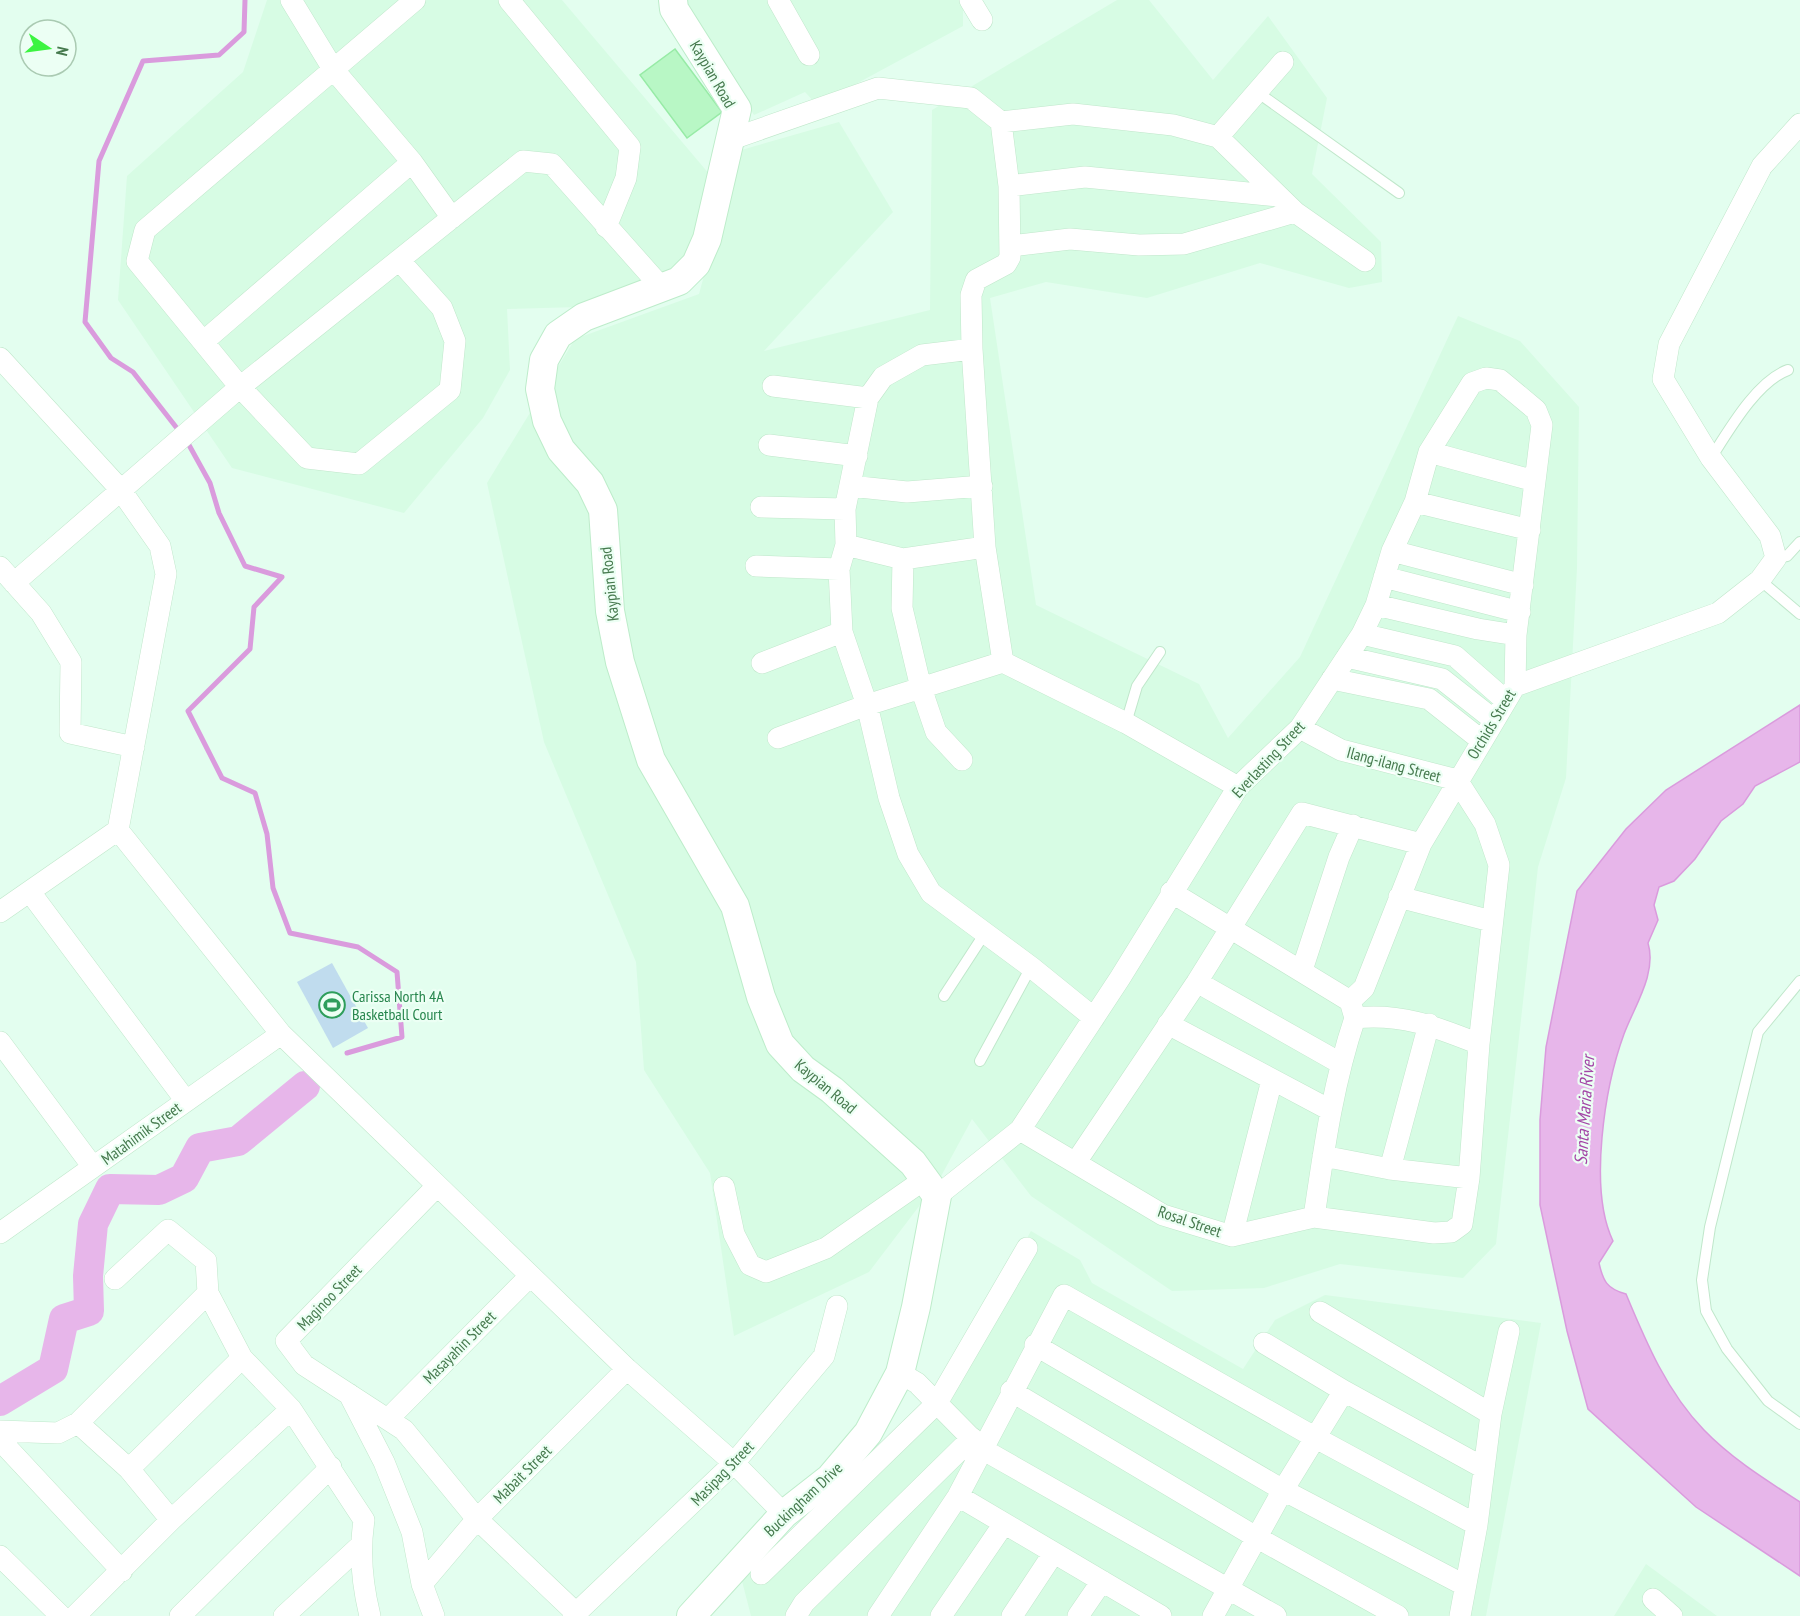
<svg xmlns="http://www.w3.org/2000/svg" width="1800" height="1616" viewBox="0 0 1800 1616" font-family="'PT Sans Narrow',sans-serif">
<style>
.residential{fill:#d7fce4}
.green{fill:#c0dcee}
.water{fill:#e7b6ea;stroke:#da9bdd;stroke-width:1.5}
.lines{fill:none;stroke-linecap:round;stroke-linejoin:round}
.stream{stroke:#da9bdd;stroke-width:5}
.river{stroke:#e7b6ea;stroke-width:30}
.building{fill:#b8f7c5;stroke:#97eba6;stroke-width:1.5}
.lane-casing{stroke:#c0e7cb;stroke-width:12}
.street-casing{stroke:#c0e7cb;stroke-width:22}
.secondary-casing{stroke:#bdecca;stroke-width:30}
.lane{stroke:#fff;stroke-width:10}
.street{stroke:#fff;stroke-width:21}
.secondary{stroke:#fff;stroke-width:28}
.labels{text-anchor:middle;dominant-baseline:central;stroke-width:4.5;stroke-linejoin:round;paint-order:stroke}
.street-label{font-size:16px;fill:#467a4e;stroke:#ecfff4}
.leisure-label{font-size:16px;fill:#27864d;stroke:#ecfff4;text-anchor:start}
.water-label{font-size:18px;font-style:italic;fill:#a345a6;stroke:#ecfff4}
</style>
<rect width="100%" height="100%" fill="#e3feef"/>
<path class="residential" d="M 267,0 L 562,0 L 710,175 L 692,238 L 676,273 L 579,307 L 507,309 L 510,370 L 483,418 L 404,513 L 232,468 L 118,300 L 127,176 L 243,72 Z
M 686,0 L 963,0 L 963,26 L 817,105 L 805,92 L 754,115 L 687,8 Z
M 1117,0 L 1149,0 L 1213,80 L 1268,16 L 1327,98 L 1312,174 L 1381,242 L 1382,282 L 1349,288 L 1260,263 L 1147,298 L 1046,282 L 990,298 L 1036,605 L 1199,684 L 1228,738 L 1300,657 L 1458,316 L 1520,341 L 1579,407 L 1577,568 L 1566,778 L 1538,867 L 1496,1244 L 1463,1278 L 1340,1264 L 1264,1288 L 1172,1291 L 1031,1196 L 972,1119 L 939,1180 L 869,1272 L 734,1336 L 710,1173 L 644,1070 L 636,962 L 544,742 L 487,483 L 575,339 L 699,294 L 738,151 L 839,122 L 893,212 L 764,351 L 930,310 L 932,110 Z
M 1031,1231 L 1080,1260 L 1092,1283 L 1243,1369 L 1275,1320 L 1325,1295 L 1541,1323 L 1486,1616 L 751,1616 L 742,1581 L 924,1405 L 957,1360 Z
M 1646,1564 L 1717,1616 L 1614,1616 Z"/>
<path class="green" d="M 332,963 L 368,1028 L 333,1048 L 297,982 Z"/>
<path class="water" d="M 1800,705 L 1800,762 L 1755,786 L 1743,804 L 1721,821 L 1695,859 L 1674,881 L 1659,887 L 1654,905 L 1658,920 L 1648,943 C 1657,973 1635,1005 1624,1034 C 1605,1086 1588,1189 1613,1241 L 1599,1263 C 1603,1281 1607,1289 1626,1294 C 1646,1342 1667,1392 1704,1430 C 1732,1459 1766,1480 1800,1502 L 1800,1576 L 1696,1507 L 1588,1409 L 1567,1331 L 1540,1205 L 1540,1120 L 1546,1047 L 1577,891 L 1626,829 L 1666,790 Z"/>
<g class="lines">
<path class="stream" d="M 176,427 L 133,372 L 111,358 L 85,322 L 99,161 L 143,61 L 219,55 L 244,32 L 245,0
M 189,445 L 210,483 L 219,513 L 245,566 L 282,577 L 254,607 L 250,649 L 188,711 L 222,778 L 255,793 L 267,834 L 273,888 L 290,933 L 358,947 L 397,972 L 402,1037 L 347,1053"/>
<path class="river" d="M 0,1401 L 53,1369 L 64,1319 L 89,1311 L 88,1276 L 93,1224 L 110,1189 L 159,1190 L 184,1178 L 200,1148 L 238,1141 L 305,1086"/>
</g>
<path class="building" d="M 675,49 L 722,112 L 687,138 L 640,75 Z"/>
<g class="lines">
<g class="lane-casing">
<path id="lane" d="M 1257,92 L 1399,193
M 1711,458 C 1729,430 1757,381 1788,370
M 1776,558 L 1787,556 L 1800,542
M 1760,580 L 1800,614
M 1126,723 L 1137,686 L 1160,652
M 1800,981 L 1758,1032 L 1710,1227 L 1702,1280 L 1706,1311 L 1727,1349 L 1768,1401 L 1800,1424
M 944,996 L 985,933
M 980,1061 L 1031,967"/>
</g>
<g class="street-casing">
<path id="street" d="M 291,0 L 333,69 L 412,162 L 452,218
M 509,0 L 630,147 L 626,178 L 606,227
M 778,0 L 809,55
M 970,0 L 982,20
M 1218,137 L 1295,212 L 1365,261
M 729,140 L 878,88 L 971,98 L 1001,122
M 1009,186 L 1085,177 L 1278,196
M 1011,246 L 1070,239 L 1139,245 L 1184,244 L 1295,212
M 399,260 L 442,308 L 455,341 L 450,390 L 359,464 L 307,458 L 240,387 L 137,261 L 145,230 L 415,0
M 203,342 L 412,162
M 972,349 L 922,355 L 883,377 L 868,398 L 845,509 L 846,545 L 839,569 L 842,632 L 867,705 L 889,798 L 908,854 L 931,893 L 1031,967 L 1094,1018
M 0,358 L 120,489 L 160,546 L 166,574 L 118,830 L 0,912
M 773,386 L 868,398
M 769,445 L 857,456
M 1429,452 L 1535,481
M 850,486 L 907,492 L 982,486
M 1415,502 L 1530,530
M 761,507 L 845,509
M 846,545 L 903,559 L 985,547
M 1392,551 L 1523,585
M 903,559 L 902,608 L 921,688 L 936,732 L 962,760
M 756,566 L 839,569
M 0,567 L 41,613 L 71,662 L 70,733 L 134,747
M 1384,577 L 1520,612
M 14,583 L 240,387 L 523,161 L 552,164 L 662,288
M 1376,605 L 1478,629 L 1516,635
M 1362,634 L 1455,656 L 1505,700
M 1347,657 L 1442,679 L 1494,720
M 762,663 L 842,632
M 1332,679 L 1429,699 L 1481,740
M 1515,686 L 1718,613 L 1760,580 L 1776,558 L 1770,536 L 1711,458 L 1663,379 L 1669,344 L 1762,166 L 1800,124
M 778,738 L 867,705 L 1003,662
M 1238,787 L 1126,723 L 1003,662 L 985,547 L 972,349 L 971,295 L 976,280 L 1006,264 L 1010,257 L 1009,186 L 1001,122 L 1073,114 L 1173,125 L 1218,137 L 1283,62
M 118,830 L 281,1034 L 627,1369 L 734,1463 L 784,1514
M 30,892 L 186,1101
M 1171,892 L 1350,1001 L 1355,1018
M 1399,897 L 1491,921
M 1302,970 L 1339,857 L 1353,825
M 1197,982 L 1340,1063
M 1355,1018 C 1402,1013 1436,1027 1479,1044
M 1168,1024 L 1330,1110
M 0,1042 L 93,1167
M 1020,1130 L 1163,1215 L 1232,1236 L 1314,1217 L 1434,1233 L 1451,1232 L 1462,1224 L 1469,1178 L 1479,1044 L 1499,865 L 1485,824 L 1457,780 L 1341,750 L 1300,728
M 1323,1156 L 1390,1169 L 1469,1178
M 1076,1162 L 1197,982 L 1302,813 L 1421,844
M 1390,1169 L 1429,1024
M 437,1186 L 286,1341 L 304,1365 L 404,1430 L 477,1519 L 576,1613
M 724,1187 L 734,1234 L 750,1265 L 766,1272 L 826,1248 L 925,1179
M 937,1196 L 1020,1130 L 1120,978 L 1238,787 L 1300,728 L 1362,634 L 1376,605 L 1392,551 L 1415,502 L 1429,452 L 1472,383 L 1486,378 L 1500,380 L 1536,410 L 1542,425 L 1516,635 L 1515,686 L 1421,844 L 1364,988 L 1350,1001
M 1314,1217 C 1324,1149 1333,1083 1355,1018
M 0,1233 L 281,1034
M 1232,1236 L 1272,1080
M 115,1279 L 168,1230 L 206,1261 L 208,1293 L 242,1358 L 291,1409 L 364,1520 C 359,1553 362,1584 370,1616
M 1320,1312 L 1491,1414
M 1264,1343 L 1344,1391 L 1482,1467
M 1035,1345 L 1283,1490 L 1464,1585
M 900,1373 L 917,1383 L 982,1449 L 1276,1616
M 1011,1391 L 1256,1537 L 1398,1616
M 349,1394 L 384,1462 L 412,1532 L 422,1584 L 434,1616
M 388,1419 L 530,1276
M 78,1423 L 129,1469 L 171,1520
M 0,1431 L 58,1433 L 78,1423 L 208,1293
M 0,1440 L 122,1571
M 129,1469 L 242,1358
M 958,1496 L 1161,1616
M 0,1556 L 61,1616
M 761,1574 L 937,1403 L 1027,1248
M 422,1584 L 477,1519 L 627,1369
M 1653,1599 L 1672,1616
M 75,1616 L 171,1520 L 291,1409
M 180,1616 L 331,1467
M 284,1616 L 360,1546
M 573,1616 L 734,1463 L 824,1356 L 837,1306
M 796,1616 L 804,1603 L 972,1438
M 878,1616 L 958,1496 L 1064,1295 L 1316,1438 L 1477,1525
M 941,1616 L 1003,1525
M 1012,1616 L 1053,1554
M 1078,1616 L 1102,1581
M 1213,1616 L 1283,1490 L 1344,1391
M 1460,1616 L 1477,1525 L 1491,1414 L 1509,1331"/>
</g>
<g class="secondary-casing">
<path id="secondary" d="M 673,0 L 674,9 L 737,109 L 707,239 L 696,264 L 679,281 L 584,317 L 558,335 L 544,360 L 540,389 L 547,421 L 561,450 L 590,483 L 603,510 L 610,611 L 620,662 L 651,760 L 735,906 L 761,997 L 780,1044 L 803,1069 L 832,1090 L 913,1163 L 937,1196 L 916,1307 L 900,1373 L 868,1433 L 830,1478 L 784,1514 L 691,1616"/>
</g>
<use href="#lane" class="lane"/>
<use href="#street" class="street"/>
<use href="#secondary" class="secondary"/>
</g>
<defs>
<g id="stadium-ring" transform="scale(1.35)"><circle r="9.5" fill="#ecfff4" stroke="#2e9e5b" stroke-width="1.5"/><path d="M0-5a6.5 5 0 1 0 0 10a6.5 5 0 1 0 0-10ZM-3.5-1.8h7v3.6h-7Z" fill="#2e9e5b"/></g>
</defs>
<g fill-rule="evenodd">
<use href="#stadium-ring" x="332" y="1005"/>
</g>
<g class="labels">
<g class="street-label">
<text transform="translate(713 74) rotate(60)">Kaypian Road</text>
<text transform="translate(609 584) rotate(-96)">Kaypian Road</text>
<text transform="translate(1491 724) rotate(-59)">Orchids Street</text>
<text transform="translate(1268 759) rotate(-47)">Everlasting Street</text>
<text transform="translate(1394 764) rotate(15)">Ilang-ilang Street</text>
<text transform="translate(826 1086) rotate(40)">Kaypian Road</text>
<text transform="translate(141 1133) rotate(-36)">Matahimik Street</text>
<text transform="translate(1190 1221) rotate(19)">Rosal Street</text>
<text transform="translate(329 1297) rotate(-46)">Maginoo Street</text>
<text transform="translate(459 1347) rotate(-45)">Masayahin Street</text>
<text transform="translate(722 1473) rotate(-46)">Masipag Street</text>
<text transform="translate(522 1474) rotate(-45)">Mabait Street</text>
<text transform="translate(803 1499) rotate(-43)">Buckingham Drive</text>
</g>
<g class="leisure-label">
<text x="352" y="996">Carissa North 4A<tspan x="352" dy="18">Basketball Court</tspan></text>
</g>
<g class="water-label">
<text transform="translate(1584 1110) rotate(-86)">Santa Maria River</text>
</g>
</g>
<g transform="translate(48 48) rotate(103)"><circle r="28" fill="#ecfff4" stroke="#aacab2" stroke-width="1.5"/>
<path d="M0-4.5L10 22L0 15L-10 22Z" fill="#3cf441"/>
<text y="-9" font-size="16" font-weight="bold" text-anchor="middle" fill="#467a4e">N</text>
</g>
</svg>
